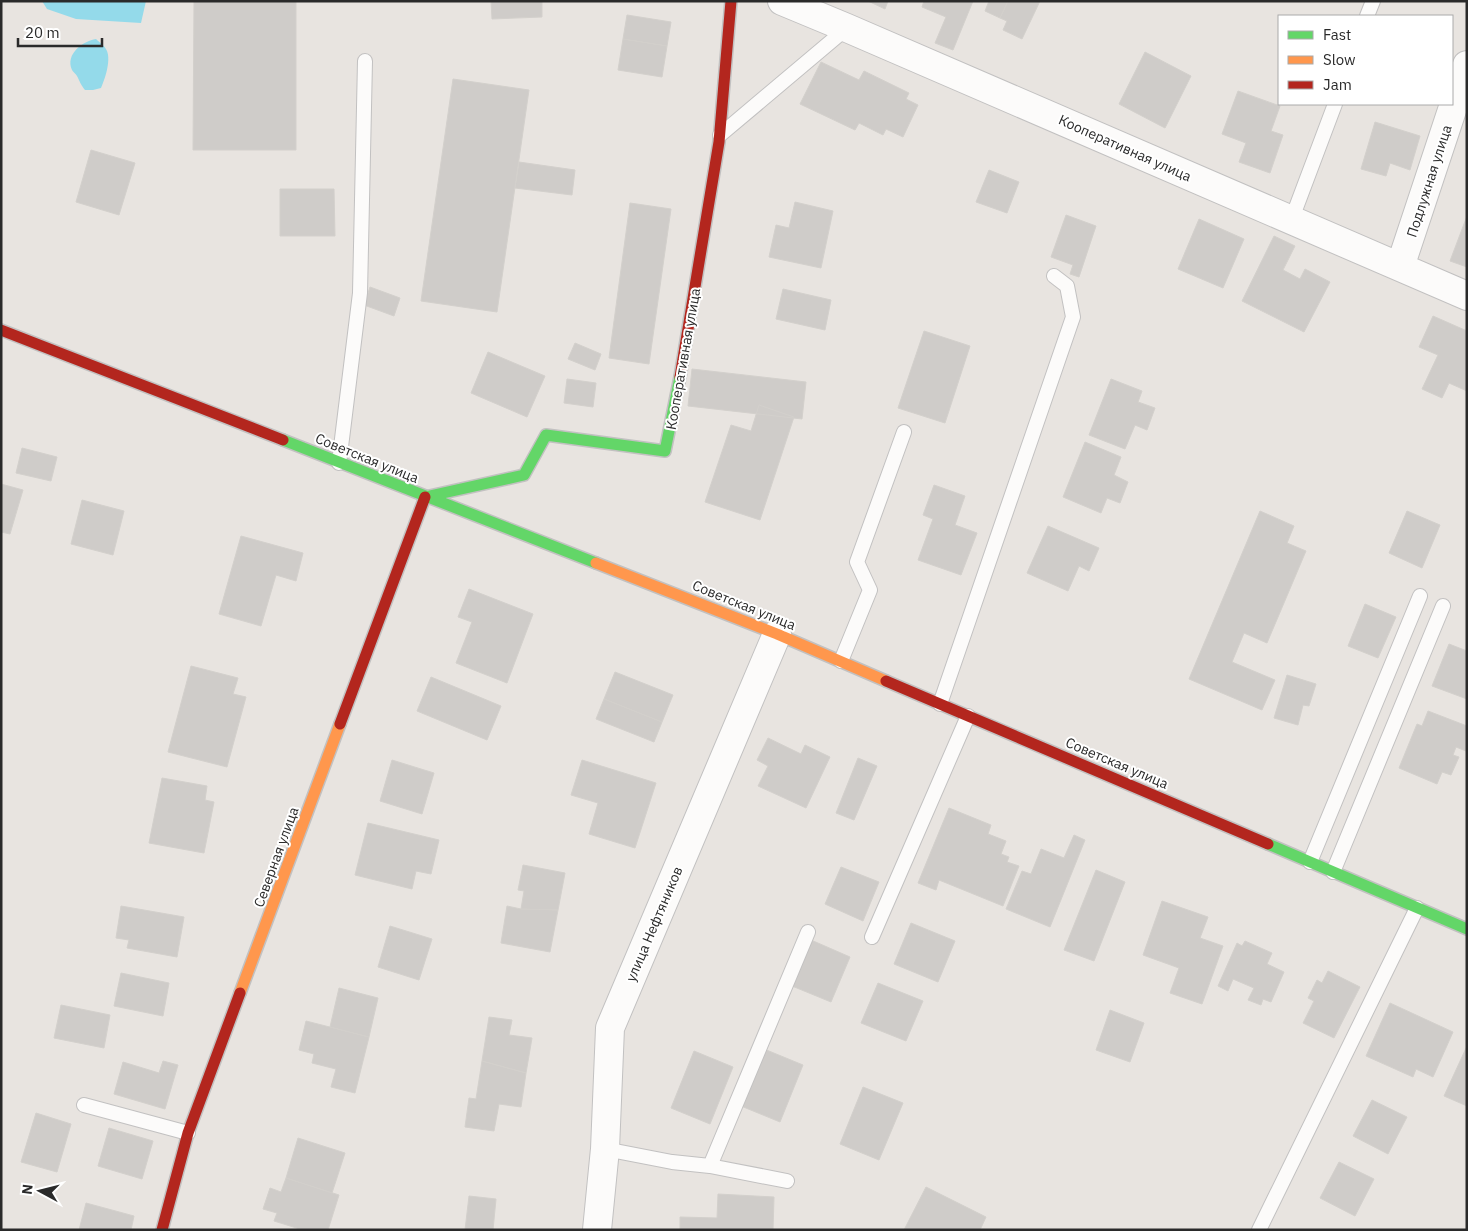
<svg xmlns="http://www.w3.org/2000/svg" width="1468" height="1231" viewBox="0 0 1468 1231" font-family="'IBM Plex Sans',sans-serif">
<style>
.water{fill:#94daea}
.building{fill:#cfccc9;stroke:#d3d0cc}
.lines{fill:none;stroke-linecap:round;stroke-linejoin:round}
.lane-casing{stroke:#c2c1c1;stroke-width:16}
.street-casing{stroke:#c2c1c1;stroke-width:30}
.fast-casing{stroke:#c2c1c1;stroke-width:14}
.slow-casing{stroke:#c2c1c1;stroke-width:14}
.jam-casing{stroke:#c2c1c1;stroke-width:14}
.lane{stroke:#fcfbfa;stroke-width:14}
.street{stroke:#fcfbfa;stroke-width:28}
.fast{stroke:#63d668;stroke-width:11}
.slow{stroke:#ff974d;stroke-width:11}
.jam{stroke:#b3261e;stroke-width:11}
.labels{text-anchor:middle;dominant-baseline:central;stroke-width:4;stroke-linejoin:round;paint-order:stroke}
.street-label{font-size:14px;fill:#2a2a2a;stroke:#fff}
</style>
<rect width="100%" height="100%" fill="#e8e4e0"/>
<path class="water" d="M 42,1 L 146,1 L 141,23 L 76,19 L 47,9 Z
M 96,39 C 100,43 105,46 107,51 C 111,61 105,79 101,88 L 93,90 L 85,90 C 81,85 80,82 77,76 C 76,74 73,72 72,70 C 65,54 83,41 96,39 Z"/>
<path class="building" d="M 194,1 L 296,1 L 296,150 L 193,150 Z
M 491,1 L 542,1 L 542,17 L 492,19 Z
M 868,1 L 888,1 L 885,9 Z
M 924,1 L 973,1 L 953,50 L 935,43 L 946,17 L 922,7 Z
M 989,1 L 1008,1 L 1000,18 L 985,11 Z
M 1008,1 L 1040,1 L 1022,39 L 1003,30 L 1007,21 L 1000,18 Z
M 627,15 L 671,22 L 667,46 L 623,39 Z
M 623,39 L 667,46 L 662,77 L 618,70 Z
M 1145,52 L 1191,76 L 1165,128 L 1119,104 Z
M 821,62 L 859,80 L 864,71 L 909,93 L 906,99 L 918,105 L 903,137 L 886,129 L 883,135 L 859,123 L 855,130 L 800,104 Z
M 453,79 L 529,90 L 497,312 L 421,301 Z
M 1238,91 L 1280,106 L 1271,131 L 1283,135 L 1270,173 L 1239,162 L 1246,143 L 1222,134 Z
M 1375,122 L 1420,136 L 1410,170 L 1390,163 L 1386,176 L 1361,169 Z
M 91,150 L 135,163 L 119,215 L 76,202 Z
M 519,162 L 575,170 L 572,195 L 515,188 Z
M 989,170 L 1019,182 L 1007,213 L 976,202 Z
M 280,189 L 334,189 L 335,236 L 280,236 Z
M 795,202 L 833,211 L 821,268 L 769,257 L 776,225 L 789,228 Z
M 630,203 L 671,209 L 649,364 L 609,358 Z
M 1066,215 L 1096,226 L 1079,277 L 1070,274 L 1073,265 L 1051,257 Z
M 1467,216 L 1467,267 L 1450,261 Z
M 1199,219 L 1244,239 L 1223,288 L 1178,269 Z
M 1274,236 L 1295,246 L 1283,270 L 1300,279 L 1305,269 L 1330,282 L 1304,332 L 1242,301 Z
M 370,287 L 400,298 L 394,316 L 364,305 Z
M 783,289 L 831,300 L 825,330 L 776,319 Z
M 1433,316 L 1467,331 L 1467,391 L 1449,383 L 1442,398 L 1422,389 L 1438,355 L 1419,347 Z
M 924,331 L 970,346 L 945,423 L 898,408 Z
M 575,343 L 601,354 L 595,370 L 568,359 Z
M 488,352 L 545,376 L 527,417 L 471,393 Z
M 692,369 L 806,382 L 802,419 L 688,406 Z
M 567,379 L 596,383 L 593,407 L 564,403 Z
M 1111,379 L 1142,391 L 1138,402 L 1155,408 L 1147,430 L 1135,425 L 1125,449 L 1089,435 Z
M 759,405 L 794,417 L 760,520 L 705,502 L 731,425 L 751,431 Z
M 1085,442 L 1121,457 L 1114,475 L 1128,482 L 1120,503 L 1107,498 L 1101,513 L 1063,497 Z
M 22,448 L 57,457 L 51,481 L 16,473 Z
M 1,484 L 23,490 L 10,534 L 1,532 Z
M 934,485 L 965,496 L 955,525 L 977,533 L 961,575 L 918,560 L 933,519 L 923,515 Z
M 82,500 L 124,511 L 113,555 L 71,544 Z
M 1260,511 L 1294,526 L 1287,543 L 1306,551 L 1267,643 L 1244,633 L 1232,662 L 1275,680 L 1262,710 L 1189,679 Z
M 1407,511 L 1440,525 L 1422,568 L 1389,553 Z
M 1048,526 L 1099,548 L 1089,571 L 1079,566 L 1068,591 L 1027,573 Z
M 241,536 L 303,553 L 296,581 L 276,575 L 261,626 L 219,614 Z
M 469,589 L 533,614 L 507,683 L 456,663 L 472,622 L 458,617 Z
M 1365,604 L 1396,617 L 1378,658 L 1348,646 Z
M 1449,644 L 1467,651 L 1467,699 L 1432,686 Z
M 191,666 L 238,678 L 233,694 L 246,697 L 227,767 L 168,752 Z
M 615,672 L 673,695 L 662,722 L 604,699 Z
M 1287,675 L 1316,684 L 1309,706 L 1303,705 L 1298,725 L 1274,718 Z
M 431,677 L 501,706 L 487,740 L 417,711 Z
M 604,699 L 662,722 L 654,742 L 596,719 Z
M 1428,711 L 1467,726 L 1466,751 L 1456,747 L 1453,755 L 1459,757 L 1451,775 L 1442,772 L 1437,784 L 1399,768 L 1417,724 L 1422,726 Z
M 768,738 L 801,754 L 805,745 L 830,757 L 806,808 L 758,786 L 768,766 L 757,760 Z
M 858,758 L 877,766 L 854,820 L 836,813 Z
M 392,760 L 434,773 L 422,814 L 380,801 Z
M 582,760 L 656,783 L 635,848 L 589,834 L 598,803 L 571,795 Z
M 162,778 L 207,786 L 205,800 L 214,802 L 204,853 L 149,843 Z
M 949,808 L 991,825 L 988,834 L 1006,841 L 1001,854 L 1009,857 L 1007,862 L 1019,866 L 1003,906 L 939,880 L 936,890 L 918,883 Z
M 368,823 L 439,840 L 431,874 L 416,871 L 412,889 L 355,875 Z
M 1074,835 L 1085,840 L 1050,927 L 1006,909 L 1022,871 L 1031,874 L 1041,849 L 1064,858 Z
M 523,865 L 565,873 L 558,910 L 521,909 L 524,891 L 518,890 Z
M 841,867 L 879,882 L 863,921 L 825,904 Z
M 1096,870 L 1125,882 L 1094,961 L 1064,950 Z
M 1162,901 L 1208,917 L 1200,938 L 1223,946 L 1202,1004 L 1170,993 L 1179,968 L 1143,955 Z
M 121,906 L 184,917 L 177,957 L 127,948 L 129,940 L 116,938 Z
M 507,906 L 521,909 L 558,910 L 550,952 L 501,943 Z
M 911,923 L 955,941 L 938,982 L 894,964 Z
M 390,926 L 432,939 L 419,980 L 378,967 Z
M 811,940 L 850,957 L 831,1002 L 792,986 Z
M 1245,941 L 1272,953 L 1267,964 L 1284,972 L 1271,1002 L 1263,999 L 1261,1005 L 1248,1000 L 1254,988 L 1233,979 L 1228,991 L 1218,986 L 1237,943 L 1242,946 Z
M 1328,971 L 1360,987 L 1334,1038 L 1303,1023 L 1314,1001 L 1308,998 L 1317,980 L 1322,983 Z
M 121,973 L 169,983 L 163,1016 L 114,1006 Z
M 878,983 L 923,1001 L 906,1041 L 861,1023 Z
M 339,988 L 378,998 L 369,1037 L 330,1027 Z
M 1390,1003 L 1453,1032 L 1433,1077 L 1416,1069 L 1413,1077 L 1366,1056 Z
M 61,1005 L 110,1015 L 104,1048 L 54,1038 Z
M 1110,1010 L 1144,1023 L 1130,1062 L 1096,1050 Z
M 489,1017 L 512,1020 L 509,1035 L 532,1038 L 526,1073 L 482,1061 Z
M 306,1021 L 369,1037 L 355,1093 L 331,1087 L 336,1069 L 312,1063 L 314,1054 L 299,1050 Z
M 1467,1046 L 1467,1106 L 1444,1096 Z
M 764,1049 L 803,1065 L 780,1122 L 741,1106 Z
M 694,1051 L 733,1067 L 710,1124 L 671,1108 Z
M 163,1061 L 178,1065 L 165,1109 L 114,1094 L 123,1062 L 159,1073 Z
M 482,1061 L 526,1073 L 521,1107 L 499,1104 L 494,1131 L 465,1127 L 469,1098 L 476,1099 Z
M 863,1087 L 903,1103 L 879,1160 L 840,1144 Z
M 1372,1100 L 1407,1117 L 1388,1154 L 1353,1136 Z
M 36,1113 L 71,1124 L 57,1172 L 21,1162 Z
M 109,1128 L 153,1141 L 142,1179 L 98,1166 Z
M 298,1138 L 345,1153 L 332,1193 L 286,1178 Z
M 1339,1162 L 1374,1179 L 1355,1216 L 1320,1198 Z
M 286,1178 L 339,1195 L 328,1230 L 303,1230 L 274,1221 L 277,1213 L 263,1209 L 270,1188 L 281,1192 Z
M 926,1187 L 986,1217 L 980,1230 L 904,1230 Z
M 718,1194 L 774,1197 L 773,1230 L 680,1230 L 680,1217 L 717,1218 Z
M 469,1196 L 496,1199 L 493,1230 L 465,1230 Z
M 86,1203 L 134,1216 L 131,1230 L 79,1230 Z"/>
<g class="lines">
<g class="lane-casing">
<path id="lane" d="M 1367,16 L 1373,1
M 720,135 L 847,28
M 1291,221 L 1335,104
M 339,463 L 360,293 L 365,61
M 841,661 L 870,590 L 857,562 L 904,432
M 940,704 L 1073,317 L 1067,286 L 1054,276
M 1310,862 L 1420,596
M 1333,872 L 1443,606
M 872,937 L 968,716
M 84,1105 L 188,1133
M 605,1149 L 672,1162 L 710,1166 L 808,932
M 710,1166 L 787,1181
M 1259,1230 L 1417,908"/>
</g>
<g class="street-casing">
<path id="street" d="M 782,1 L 847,28 L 1467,296
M 1400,267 L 1467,65
M 597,1230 L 605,1149 L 610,1028 L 777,634"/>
</g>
<g class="fast-casing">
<path id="fast" d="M 283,440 L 596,563
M 425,497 L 524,475 L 546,435 L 665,451 L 680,377
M 1268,844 L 1467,929"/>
</g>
<g class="slow-casing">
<path id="slow" d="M 596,563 L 777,634 L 886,681
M 240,993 L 340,724"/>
</g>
<g class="jam-casing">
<path id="jam" d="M 1,330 L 283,440
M 680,377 L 719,142 L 731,1
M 886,681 L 1268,844
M 340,724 L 425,497
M 162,1230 L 188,1133 L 240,993"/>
</g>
<use href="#lane" class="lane"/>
<use href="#street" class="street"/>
<use href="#fast" class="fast"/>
<use href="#slow" class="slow"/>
<use href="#jam" class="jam"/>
</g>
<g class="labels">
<g class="street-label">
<text transform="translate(1125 148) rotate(24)">Кооперативная улица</text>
<text transform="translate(1429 181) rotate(-72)">Подлужная улица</text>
<text transform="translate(683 359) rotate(-80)">Кооперативная улица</text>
<text transform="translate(367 458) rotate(22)">Советская улица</text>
<text transform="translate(744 605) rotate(22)">Советская улица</text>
<text transform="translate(1117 763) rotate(23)">Советская улица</text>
<text transform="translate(276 857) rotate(-70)">Северная улица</text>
<text transform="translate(654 924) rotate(-67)">улица Нефтяников</text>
</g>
</g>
<rect width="1468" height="1231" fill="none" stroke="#2a2a2a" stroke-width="5"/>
<rect x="1278" y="15" width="175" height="90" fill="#ffffff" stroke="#aaaaaa"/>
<rect x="1288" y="31" width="25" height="8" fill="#63d668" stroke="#aaaaaa"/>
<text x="1323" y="40" font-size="15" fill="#2a2a2a">Fast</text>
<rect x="1288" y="56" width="25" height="8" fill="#ff974d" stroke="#aaaaaa"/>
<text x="1323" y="65" font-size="15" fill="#2a2a2a">Slow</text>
<rect x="1288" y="81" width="25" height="8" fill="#b3261e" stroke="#aaaaaa"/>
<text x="1323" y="90" font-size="15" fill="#2a2a2a">Jam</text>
<g transform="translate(40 1191) rotate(277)" stroke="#ffffff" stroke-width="4" paint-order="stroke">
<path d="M0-4L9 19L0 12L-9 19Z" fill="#2a2a2a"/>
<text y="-8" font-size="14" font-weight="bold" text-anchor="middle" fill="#2a2a2a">N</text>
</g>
<path d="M18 38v8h84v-8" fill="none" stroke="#2a2a2a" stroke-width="2.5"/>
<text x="25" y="38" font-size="15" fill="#2a2a2a" stroke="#ffffff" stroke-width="4" paint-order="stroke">20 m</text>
</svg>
